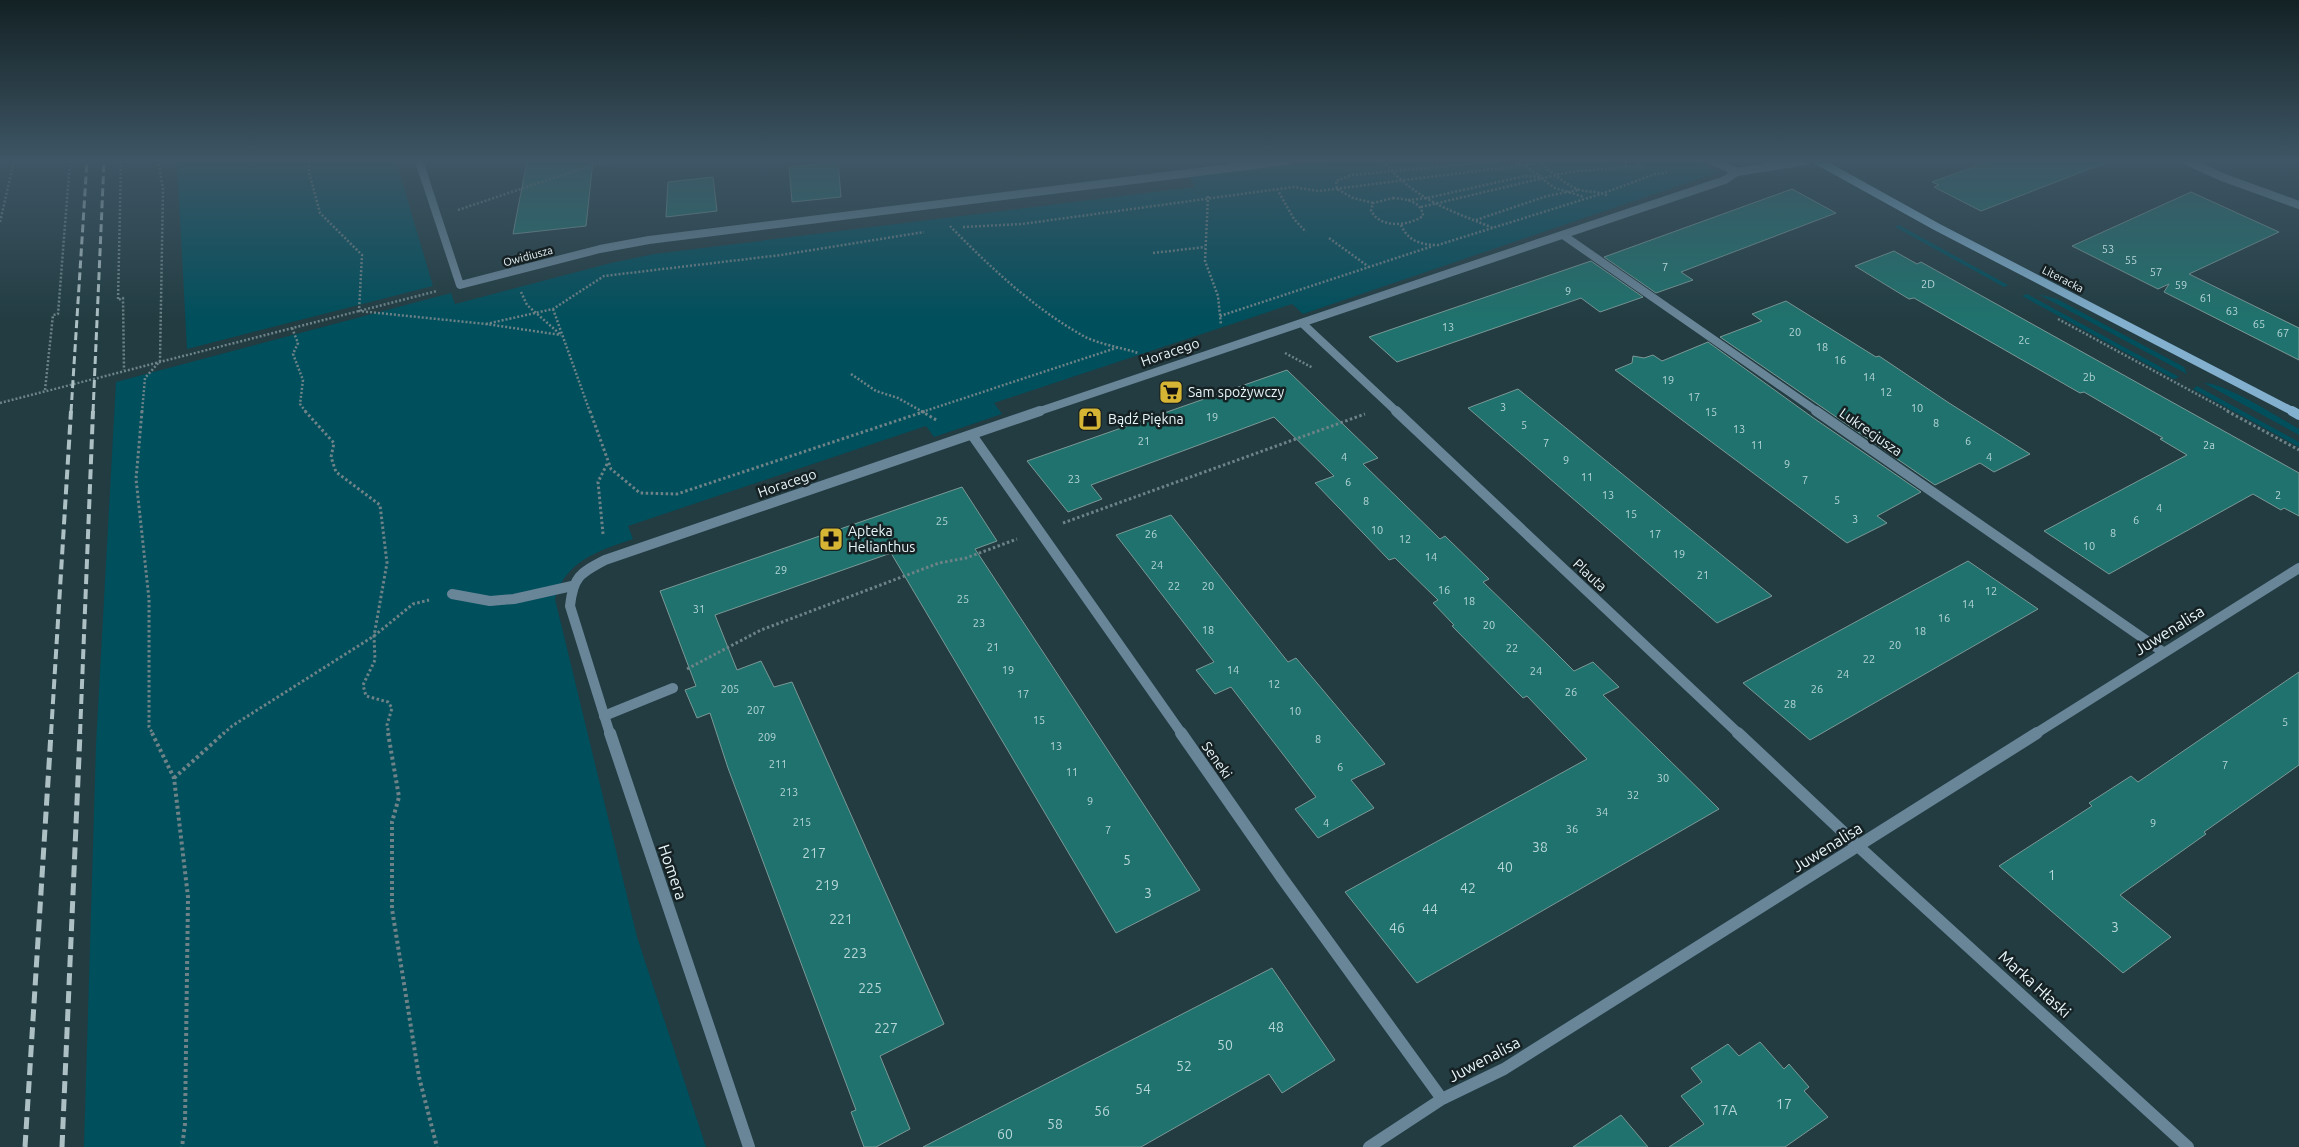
<svg xmlns="http://www.w3.org/2000/svg" width="2299" height="1147" viewBox="0 0 2299 1147" font-family="Ubuntu,sans-serif">
<style>
.green{fill:#004f5c}
.building{fill:#1f726d;stroke:#7b9996}
.lines{fill:none;stroke-linecap:round;stroke-linejoin:round}
.path-far2{stroke:#6d8388;stroke-width:2.5;stroke-dasharray:2 2;stroke-linecap:butt}
.path-far1{stroke:#6d8388;stroke-width:3;stroke-dasharray:2.5 2.5;stroke-linecap:butt}
.path{stroke:#6d8388;stroke-width:4;stroke-dasharray:3 3;stroke-linecap:butt}
.lane{stroke:#698598;stroke-width:10}
.street-far2{stroke:#698598;stroke-width:8}
.street-far1{stroke:#698598;stroke-width:10}
.street{stroke:#698598;stroke-width:12}
.secondary-far1{stroke:#82b0ce;stroke-width:8}
.secondary{stroke:#82b0ce;stroke-width:10}
.rail-far2{stroke:#adc0c4;stroke-width:3;stroke-dasharray:8 4;stroke-linecap:butt}
.rail-far1{stroke:#adc0c4;stroke-width:4;stroke-dasharray:10 5;stroke-linecap:butt}
.rail{stroke:#adc0c4;stroke-width:5;stroke-dasharray:12 6;stroke-linecap:butt}
.labels{text-anchor:middle;dominant-baseline:central;stroke-width:5;stroke-linejoin:round;paint-order:stroke}
.number-label{font-size:11px;fill:#b5d5d7}
.far-street-label{font-size:11px;fill:#e7f6fa;stroke:#162124}
.street-label{font-size:14px;fill:#e7f6fa;stroke:#162124}
.poi-label{font-size:14px;fill:#e7f6fa;stroke:#162124;text-anchor:start}
.near-number-label{font-size:14px;fill:#b5d5d7}
.near-street-label{font-size:16px;fill:#e7f6fa;stroke:#162124}
</style>
<rect width="100%" height="100%" fill="#223c42"/>
<path class="green" d="M 177,161 L 396,161 L 433,286 L 187,349 Z
M 1327,161 L 1700,161 L 1716,173 L 1303,314 L 1292,304 L 994,403 L 1002,414 L 934,437 L 926,426 L 628,526 L 633,539 C 598,551 565,561 555,599 L 637,937 L 706,1147 L 84,1147 L 96,745 L 116,382 L 451,293 L 455,304 L 611,263 L 654,254 L 1195,187 L 1190,177 Z
M 1899,225 L 2008,285 L 2004,287 L 1895,227 Z
M 2027,294 L 2179,377 L 2174,379 L 2022,296 Z
M 2038,294 L 2057,299 L 2184,367 L 2187,374 Z
M 2204,383 C 2225,383 2278,417 2299,429 L 2299,435 Z
M 2197,386 L 2299,442 L 2299,447 L 2193,389 Z"/>
<path class="building" d="M 527,161 L 593,161 L 586,226 L 513,234 Z
M 1989,161 L 2105,161 L 2105,163 L 1981,211 L 1934,187 L 1939,185 L 1932,182 Z
M 838,162 L 841,197 L 792,202 L 789,167 Z
M 713,177 L 717,211 L 666,217 L 668,182 Z
M 1792,189 L 1836,213 L 1681,272 L 1693,280 L 1656,293 L 1604,257 Z
M 2191,192 L 2279,232 L 2189,274 L 2299,328 L 2299,360 L 2164,292 L 2169,284 L 2158,289 L 2072,246 Z
M 1894,251 L 1917,264 L 1921,262 L 2299,473 L 2299,516 L 2284,508 L 2281,510 L 2253,494 L 2109,574 L 2044,531 L 2187,455 L 2160,439 L 2163,438 L 2084,392 L 2080,393 L 1914,298 L 1909,299 L 1855,266 Z
M 1591,261 L 1643,297 L 1600,312 L 1581,298 L 1397,362 L 1369,337 Z
M 1786,301 L 1876,357 L 1879,356 L 1949,403 L 2030,454 L 1994,472 L 1980,463 L 1935,485 L 1720,337 L 1762,321 L 1752,314 Z
M 1708,342 L 1812,417 L 1921,492 L 1877,516 L 1887,523 L 1847,543 L 1615,370 L 1632,363 L 1633,356 L 1644,358 L 1653,355 L 1662,361 Z
M 1287,370 L 1378,458 L 1363,464 L 1440,539 L 1445,536 L 1489,579 L 1483,582 L 1550,647 L 1574,671 L 1593,662 L 1619,687 L 1603,695 L 1719,809 L 1417,983 L 1345,892 L 1587,759 L 1527,696 L 1523,698 L 1452,626 L 1454,625 L 1433,603 L 1438,600 L 1395,558 L 1389,560 L 1315,483 L 1334,476 L 1274,417 L 1091,485 L 1102,499 L 1068,512 L 1027,461 Z
M 1518,389 L 1702,539 L 1772,596 L 1717,623 L 1468,408 Z
M 962,487 L 997,541 L 975,549 L 1200,890 L 1116,933 L 891,553 L 715,615 L 737,670 L 761,661 L 774,687 L 792,682 L 944,1024 L 880,1056 L 910,1129 L 876,1147 L 864,1147 L 851,1112 L 856,1110 L 728,768 L 710,713 L 697,718 L 685,690 L 696,686 L 660,591 Z
M 1171,515 L 1288,662 L 1296,658 L 1385,764 L 1351,780 L 1374,808 L 1318,838 L 1295,809 L 1316,797 L 1231,687 L 1215,694 L 1196,670 L 1214,662 L 1116,535 Z
M 1968,561 L 2038,609 L 1810,740 L 1743,683 Z
M 2299,672 L 2299,765 L 2204,832 L 2206,834 L 2120,895 L 2171,937 L 2123,973 L 1999,866 L 2092,806 L 2089,803 L 2131,776 L 2138,782 Z
M 1272,968 L 1335,1060 L 1282,1093 L 1269,1074 L 1141,1147 L 923,1147 Z
M 1760,1042 L 1784,1069 L 1789,1064 L 1809,1087 L 1804,1091 L 1828,1117 L 1785,1147 L 1669,1147 L 1704,1124 L 1681,1096 L 1702,1082 L 1691,1068 L 1728,1044 L 1739,1056 Z
M 1621,1115 L 1648,1147 L 1573,1147 Z"/>
<g class="lines">
<path class="path-far2" d="M 121,161 L 118,300 L 123,298 L 124,370
M 309,161 L 309,172 L 320,213 L 362,255 L 359,311 L 486,324 L 561,335
M 1383,161 C 1416,200 1447,209 1493,228
M 1625,167 L 1625,163 L 1629,161
M 1541,178 L 1555,188 L 1584,197
M 1277,189 L 1294,219 L 1306,232
M 1208,196 L 1205,261 L 1218,296 L 1221,325
M 1393,198 C 1405,199 1422,201 1423,216 C 1409,226 1379,229 1371,210 L 1373,203 Z
M 1408,200 L 1427,198 L 1525,176 L 1541,177 L 1525,166 L 1512,161
M 1373,203 L 1353,198 L 1337,189 L 1336,181 L 1352,175 L 1501,161
M 1421,207 L 1569,172 L 1625,167 L 1642,168 L 1636,161
M 458,210 L 592,165 L 633,161
M 1476,220 L 1547,196 L 1578,190
M 0,222 L 14,161
M 1401,225 C 1408,241 1421,245 1438,245 L 1604,193 L 1655,174 L 1667,173
M 950,226 C 989,266 1031,306 1080,334 C 1096,344 1120,347 1138,353
M 963,227 L 1022,224 L 1293,187 L 1319,191 L 1541,163 C 1552,172 1563,183 1577,189 C 1588,193 1597,190 1608,196
M 1329,238 L 1369,267
M 1153,253 L 1205,247
M 521,292 L 527,305 L 561,335
M 553,309 L 590,412
M 1220,316 L 1433,246
M 2058,319 L 2230,412
M 486,324 L 553,309 L 604,276 L 781,255 L 924,232
M 292,328 L 298,343 L 293,354 L 303,380 L 300,404 L 306,412
M 1285,353 L 1313,368
M 851,374 L 876,391 L 898,398 L 923,412
M 45,390 L 53,315 L 58,314 L 70,161
M 0,403 L 437,291
M 142,412 L 145,378 L 160,361 L 163,188 L 158,161
M 922,412 L 1119,347"/>
<path class="path-far1" d="M 142,411 L 136,479 L 149,599 L 149,727 L 153,734
M 305,411 L 334,443 L 331,457 L 336,472 L 380,505 L 387,563 L 374,636 L 375,660 L 363,685 L 366,696 L 388,702 L 392,708 L 387,725 L 389,734
M 590,411 L 611,469 L 640,493 L 677,494 L 926,411
M 921,411 L 938,421
M 2227,411 L 2299,450
M 1063,523 L 1365,414
M 603,534 L 598,482 L 608,462
M 687,669 L 761,630 L 939,563 L 966,558 L 1017,539
M 223,734 L 232,726 L 374,636 L 413,604 L 429,600"/>
<path class="path" d="M 152,733 L 174,778 L 188,897 L 185,1124 L 182,1147
M 388,733 L 399,797 L 392,822 L 392,909 L 419,1077 L 437,1147
M 174,778 L 224,733"/>
<path class="lane" d="M 452,594 L 490,601 L 514,599 L 572,586
M 604,716 L 673,688"/>
<path class="street-far2" d="M 419,161 L 460,285 L 600,249 L 649,240 L 1287,161
M 1713,161 L 1737,172
M 2187,161 L 2222,177 L 2299,205
M 1563,235 L 1818,412
M 1302,323 L 1397,412
M 1037,412 L 1725,180 L 1737,172 L 1806,161"/>
<path class="street-far1" d="M 1396,411 L 1739,734
M 1816,411 L 2163,652
M 972,435 L 1182,734
M 610,734 L 570,606 C 573,577 580,573 605,560 L 1040,411
M 2035,734 L 2299,568"/>
<path class="street" d="M 610,733 L 749,1147
M 1181,733 L 1282,878 L 1442,1099
M 1738,733 L 1859,847 L 2188,1147
M 1369,1147 L 1442,1099 L 1504,1069 L 2037,733"/>
<path class="secondary-far1" d="M 1818,161 L 1937,227 L 2294,412"/>
<path class="secondary" d="M 2292,411 L 2299,415"/>
<path class="rail-far2" d="M 71,412 L 87,161
M 93,412 L 104,161"/>
<path class="rail-far1" d="M 51,734 L 71,411
M 80,734 L 93,411"/>
<path class="rail" d="M 25,1147 L 51,733
M 62,1147 L 80,733"/>
</g>
<linearGradient id="sky" x2="0" y2="1"><stop stop-color="#132124"/><stop offset="0.5" stop-color="#3e5665"/><stop offset="1" stop-color="#3e5665" stop-opacity="0"/></linearGradient>
<rect width="2299" height="321" fill="url(#sky)"/>
<defs>
<g id="supermarket-square" transform="scale(1.25)"><rect x="-9" y="-9" width="18" height="18" rx="4" fill="#d6b534" stroke="#162124"/><path d="M-6-5.5h2.5l.6 2H6L4.5 2H-2.5L-4.4-4H-6ZM-1.5 3.2a1.3 1.3 0 1 0 .1 0ZM3 3.2a1.3 1.3 0 1 0 .1 0Z" fill="#111"/></g>
<g id="shop-square" transform="scale(1.25)"><rect x="-9" y="-9" width="18" height="18" rx="4" fill="#d6b534" stroke="#162124"/><path d="M-5-2.5h2.3a2.7 3.5 0 0 1 5.4 0H5L5.5 6h-11ZM-1.5-2.5h3a1.5 2.3 0 0 0-3 0Z" fill="#111"/></g>
<g id="pharmacy-square" transform="scale(1.25)"><rect x="-9" y="-9" width="18" height="18" rx="4" fill="#d6b534" stroke="#162124"/><path d="M-2-6h4v4h4v4h-4v4h-4v-4h-4v-4h4Z" fill="#111"/></g>
</defs>
<g fill-rule="evenodd">
<use href="#supermarket-square" x="1171" y="392"/>
<use href="#shop-square" x="1090" y="419"/>
<use href="#pharmacy-square" x="831" y="539"/>
</g>
<g class="labels">
<g class="number-label">
<text x="2108" y="249">53</text>
<text x="2131" y="260">55</text>
<text x="1665" y="267">7</text>
<text x="2156" y="272">57</text>
<text x="1928" y="284">2D</text>
<text x="2181" y="285">59</text>
<text x="1568" y="291">9</text>
<text x="2206" y="298">61</text>
<text x="2232" y="311">63</text>
<text x="2259" y="324">65</text>
<text x="1448" y="327">13</text>
<text x="1795" y="332">20</text>
<text x="2283" y="333">67</text>
<text x="2024" y="340">2c</text>
<text x="1822" y="347">18</text>
<text x="1840" y="360">16</text>
<text x="1869" y="377">14</text>
<text x="2089" y="377">2b</text>
<text x="1668" y="380">19</text>
<text x="1886" y="392">12</text>
<text x="1694" y="397">17</text>
<text x="1503" y="407">3</text>
<text x="1917" y="408">10</text>
<text x="1711" y="412">15</text>
<text x="1212" y="417">19</text>
<text x="1936" y="423">8</text>
<text x="1524" y="425">5</text>
<text x="1739" y="429">13</text>
<text x="1144" y="441">21</text>
<text x="1968" y="441">6</text>
<text x="1546" y="443">7</text>
<text x="1757" y="445">11</text>
<text x="2209" y="445">2a</text>
<text x="1344" y="457">4</text>
<text x="1989" y="457">4</text>
<text x="1566" y="460">9</text>
<text x="1787" y="464">9</text>
<text x="1587" y="477">11</text>
<text x="1074" y="479">23</text>
<text x="1805" y="480">7</text>
<text x="1348" y="482">6</text>
<text x="1608" y="495">13</text>
<text x="2278" y="495">2</text>
<text x="1837" y="500">5</text>
<text x="1366" y="501">8</text>
<text x="2159" y="508">4</text>
<text x="1631" y="514">15</text>
<text x="1855" y="519">3</text>
<text x="2136" y="520">6</text>
<text x="942" y="521">25</text>
<text x="1377" y="530">10</text>
<text x="2113" y="533">8</text>
<text x="1151" y="534">26</text>
<text x="1655" y="534">17</text>
<text x="1405" y="539">12</text>
<text x="2089" y="546">10</text>
<text x="1679" y="554">19</text>
<text x="1431" y="557">14</text>
<text x="1157" y="565">24</text>
<text x="781" y="570">29</text>
<text x="1703" y="575">21</text>
<text x="1174" y="586">22</text>
<text x="1208" y="586">20</text>
<text x="1444" y="590">16</text>
<text x="1991" y="591">12</text>
<text x="963" y="599">25</text>
<text x="1469" y="601">18</text>
<text x="1968" y="604">14</text>
<text x="699" y="609">31</text>
<text x="1944" y="618">16</text>
<text x="979" y="623">23</text>
<text x="1489" y="625">20</text>
<text x="1208" y="630">18</text>
<text x="1920" y="631">18</text>
<text x="1895" y="645">20</text>
<text x="993" y="647">21</text>
<text x="1512" y="648">22</text>
<text x="1869" y="659">22</text>
<text x="1008" y="670">19</text>
<text x="1233" y="670">14</text>
<text x="1536" y="671">24</text>
<text x="1843" y="674">24</text>
<text x="1274" y="684">12</text>
<text x="730" y="689">205</text>
<text x="1817" y="689">26</text>
<text x="1571" y="692">26</text>
<text x="1023" y="694">17</text>
<text x="1790" y="704">28</text>
<text x="756" y="710">207</text>
<text x="1295" y="711">10</text>
<text x="1039" y="720">15</text>
<text x="2285" y="722">5</text>
<text x="767" y="737">209</text>
<text x="1318" y="739">8</text>
<text x="1056" y="746">13</text>
<text x="778" y="764">211</text>
<text x="2225" y="765">7</text>
<text x="1340" y="767">6</text>
<text x="1072" y="772">11</text>
<text x="1663" y="778">30</text>
<text x="789" y="792">213</text>
<text x="1633" y="795">32</text>
<text x="1090" y="801">9</text>
<text x="1602" y="812">34</text>
<text x="802" y="822">215</text>
<text x="1326" y="823">4</text>
<text x="2153" y="823">9</text>
<text x="1572" y="829">36</text>
<text x="1108" y="830">7</text>
</g>
<g class="far-street-label">
<text transform="translate(528 256) rotate(-15)">Owidiusza</text>
<text transform="translate(2063 279) rotate(27)">Literacka</text>
</g>
<g class="street-label">
<text transform="translate(1170 352) rotate(-19)">Horacego</text>
<text transform="translate(1871 432) rotate(35)">Lukrecjusza</text>
<text transform="translate(787 483) rotate(-19)">Horacego</text>
<text transform="translate(1590 575) rotate(43)">Plauta</text>
<text transform="translate(1217 760) rotate(55)">Seneki</text>
</g>
<g class="poi-label">
<text x="1188" y="392">Sam spożywczy</text>
<text x="1108" y="419">Bądź Piękna</text>
<text x="848" y="531">Apteka<tspan x="848" dy="16">Helianthus</tspan></text>
</g>
<g class="near-number-label">
<text x="1540" y="847">38</text>
<text x="814" y="853">217</text>
<text x="1127" y="860">5</text>
<text x="1505" y="867">40</text>
<text x="2052" y="875">1</text>
<text x="827" y="885">219</text>
<text x="1468" y="888">42</text>
<text x="1148" y="893">3</text>
<text x="1430" y="909">44</text>
<text x="841" y="919">221</text>
<text x="2115" y="927">3</text>
<text x="1397" y="928">46</text>
<text x="855" y="953">223</text>
<text x="870" y="988">225</text>
<text x="1276" y="1027">48</text>
<text x="886" y="1028">227</text>
<text x="1225" y="1045">50</text>
<text x="1184" y="1066">52</text>
<text x="1143" y="1089">54</text>
<text x="1784" y="1104">17</text>
<text x="1725" y="1110">17A</text>
<text x="1102" y="1111">56</text>
<text x="1055" y="1124">58</text>
<text x="1005" y="1134">60</text>
</g>
<g class="near-street-label">
<text transform="translate(2169 630) rotate(-32)">Juwenalisa</text>
<text transform="translate(1827 847) rotate(-32)">Juwenalisa</text>
<text transform="translate(673 872) rotate(71)">Homera</text>
<text transform="translate(2035 984) rotate(42)">Marka Hłaski</text>
<text transform="translate(1484 1059) rotate(-28)">Juwenalisa</text>
</g>
</g>
</svg>
